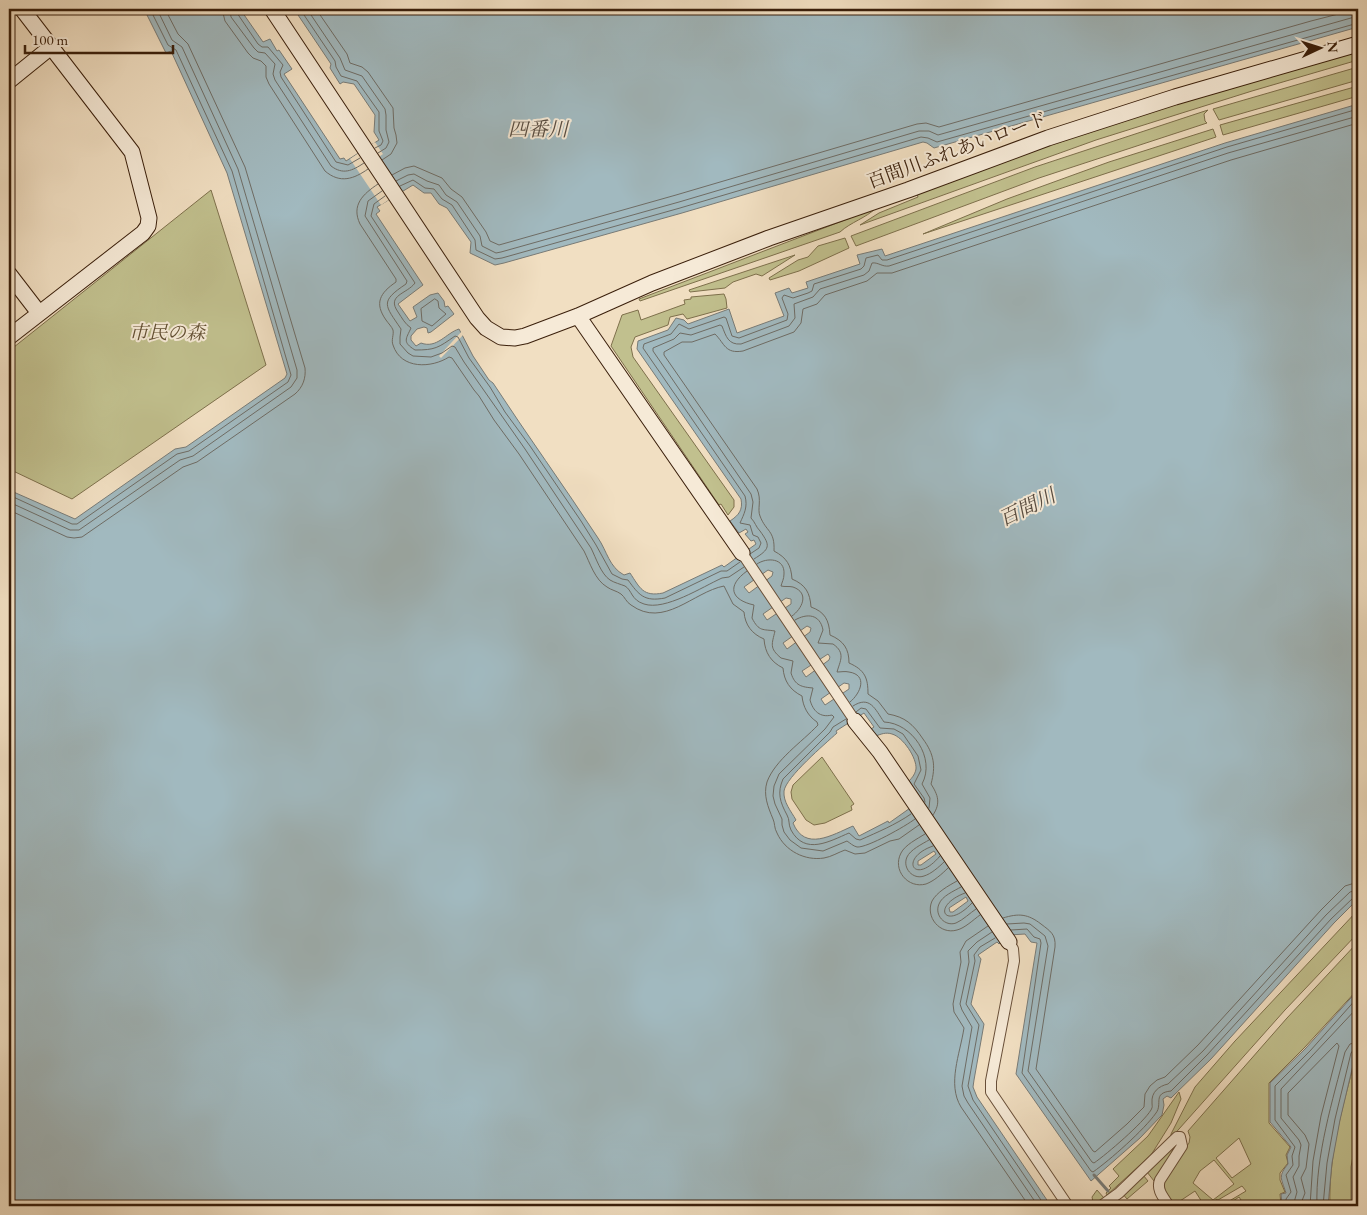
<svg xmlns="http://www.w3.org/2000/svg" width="1367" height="1215" viewBox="0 0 1367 1215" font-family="'EB Garamond','Noto Serif JP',serif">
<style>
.green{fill:#c1c08e;stroke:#7e704c;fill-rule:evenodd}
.water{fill:#a1b9bf;stroke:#787b77;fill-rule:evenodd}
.pier{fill:#f1dfc2}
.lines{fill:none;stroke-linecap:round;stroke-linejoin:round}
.shore{stroke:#6e6c65;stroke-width:1}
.stream{stroke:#787b77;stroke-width:3}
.street-casing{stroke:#684f39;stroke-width:12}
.secondary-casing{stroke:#3a1f0b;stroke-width:17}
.street{stroke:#f6ead7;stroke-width:10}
.secondary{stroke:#f6ead7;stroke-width:15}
.labels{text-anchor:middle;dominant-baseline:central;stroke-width:4;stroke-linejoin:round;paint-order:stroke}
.street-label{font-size:19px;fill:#3a1f0b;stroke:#f6ead7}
.park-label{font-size:19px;font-style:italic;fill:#624f32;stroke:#f6ead7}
.water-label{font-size:20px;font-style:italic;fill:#594d41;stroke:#f6ead7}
</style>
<rect width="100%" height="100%" fill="#f1dfc2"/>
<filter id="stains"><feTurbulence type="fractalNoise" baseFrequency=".004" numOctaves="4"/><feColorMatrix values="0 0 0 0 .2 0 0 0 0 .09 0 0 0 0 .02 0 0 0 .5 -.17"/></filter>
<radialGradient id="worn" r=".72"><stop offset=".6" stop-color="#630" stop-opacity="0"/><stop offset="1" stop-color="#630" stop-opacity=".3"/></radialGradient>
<path class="green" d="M 1358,48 L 1358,60 L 1252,91 L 1096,140 L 860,225 L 879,213 L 918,197 L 917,194 L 1046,144 Z
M 1358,67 L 1358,80 L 1219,120 L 1213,109 Z
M 1358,86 L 1358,96 L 1223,135 L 1220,125 Z
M 1208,110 L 1204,114 L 1205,121 L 1207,123 L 1039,178 L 856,246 L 851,236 L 1035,167 Z
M 1213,129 L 1216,137 L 923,234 L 1007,199 L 1109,162 Z
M 211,190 L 266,365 L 72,499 L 9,469 L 9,351 Z
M 876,208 C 866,218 851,222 840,232 L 640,301 L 639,299 Z
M 845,238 L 849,248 L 799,271 L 770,280 L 769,278 L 798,260 L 808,257 L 818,246 Z
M 795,255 L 762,276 L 756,274 L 733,282 L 725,288 L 690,292 L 689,290 Z
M 724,294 L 726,299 L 727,308 L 687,319 L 683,314 L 670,317 L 668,325 L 635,337 L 631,347 L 633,357 L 734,500 L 734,507 L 728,515 L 721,504 L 719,505 L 611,346 L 622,315 L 638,310 L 641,320 L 685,304 L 684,300 L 691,299 L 691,297 Z
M 822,757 L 854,804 L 851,806 L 852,810 L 825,823 L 814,825 L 806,820 L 792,799 L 791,792 L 793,785 Z
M 1358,910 L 1358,933 L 1285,1010 L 1171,1138 L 1171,1134 L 1195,1087 L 1235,1041 Z
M 1358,942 L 1358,989 L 1305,1047 L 1269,1083 L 1269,1123 L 1290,1147 L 1286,1155 L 1288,1163 L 1280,1173 L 1280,1180 L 1285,1192 L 1280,1194 L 1281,1206 L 1245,1206 L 1239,1197 L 1226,1206 L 1220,1206 L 1217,1202 L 1212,1206 L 1218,1201 L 1217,1199 L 1208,1206 L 1196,1206 L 1202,1202 L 1195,1191 L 1174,1205 L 1174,1206 L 1172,1206 L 1161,1182 L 1189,1143 L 1190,1137 L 1188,1131 L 1287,1018 ZM 1239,1138 L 1251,1164 L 1232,1178 L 1216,1158 ZM 1214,1160 L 1234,1184 L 1213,1200 L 1193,1183 L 1200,1171 ZM 1242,1186 L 1246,1191 L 1221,1206 L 1218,1200 Z
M 1358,1048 L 1358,1128 L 1351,1167 L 1351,1206 L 1330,1206 C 1328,1153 1345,1099 1358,1048 Z
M 1179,1092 L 1181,1099 L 1171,1123 L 1151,1155 L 1107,1195 L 1106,1193 L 1111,1188 L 1109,1186 L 1119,1176 L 1113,1169 L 1148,1136 Z
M 1173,1148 L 1176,1151 L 1154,1181 L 1147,1172 Z
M 1143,1175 L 1148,1181 L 1127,1199 L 1122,1193 Z
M 1097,1190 L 1104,1198 L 1094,1206 L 1092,1197 Z"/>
<path class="water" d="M 144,9 L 240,9 L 263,42 L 270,39 L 277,51 L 279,50 L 292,69 L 284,74 L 340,159 L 344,158 L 346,161 L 379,140 L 374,132 L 375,115 L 354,84 L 343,82 L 340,84 L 330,68 L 331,64 L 294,9 L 1358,9 L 1358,27 L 934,148 L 927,143 L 923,142 L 682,213 L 504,263 L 495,265 L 470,253 L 471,242 L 447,208 L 439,204 L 431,193 L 424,193 L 413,185 L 377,207 L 380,211 L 376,214 L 423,285 L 398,304 L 410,321 L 417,317 L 413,307 L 430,295 L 438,293 L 444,301 L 445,307 L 448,306 L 454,314 L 431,332 L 428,333 L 427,328 L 424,327 L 417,329 L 411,336 L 411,340 L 416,346 L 421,343 C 437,349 446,333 459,329 L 473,356 L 489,380 L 493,383 C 527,435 564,486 598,538 C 607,551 609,567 624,575 L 630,573 C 640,588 643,597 663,593 L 722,565 L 724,567 L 756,544 L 754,540 L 751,541 L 745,534 L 748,532 L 746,529 L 739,533 L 730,521 C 739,515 743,510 741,499 L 637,349 L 638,341 L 668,330 L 676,318 L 684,320 L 688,324 L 729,309 L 737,333 L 784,316 L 775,293 L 789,288 L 792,293 L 808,288 L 806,282 L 860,264 L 857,255 L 882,249 L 885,256 L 1225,143 L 1358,104 L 1358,899 L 1334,923 L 1211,1059 L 1171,1098 L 1167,1096 L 1163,1099 L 1164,1105 L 1162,1115 L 1140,1138 L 1091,1181 L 1016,1074 L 1037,943 L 1031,942 L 1025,934 L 1009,935 L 999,944 L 997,942 L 978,955 L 981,959 L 971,1004 L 984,1024 L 974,1080 L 973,1087 L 977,1097 L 1051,1206 L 9,1206 L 9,490 L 75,519 L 175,449 L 186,447 L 285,378 L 287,374 L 227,173 L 171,51 L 166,53 ZM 768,570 L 773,572 L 772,576 L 749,593 L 744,587 ZM 786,598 L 791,599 L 791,604 L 767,620 L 763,614 ZM 807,626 L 811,628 L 810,632 L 787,649 L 783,643 ZM 828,654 L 830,657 L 829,660 L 806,677 L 802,671 ZM 844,683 L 849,684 L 849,689 L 825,705 L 821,699 ZM 864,713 L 874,727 L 871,729 L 876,736 C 881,734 886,732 892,734 C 903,737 917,758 916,769 C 915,775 911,779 907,783 L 920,801 L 889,823 L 888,821 L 859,836 L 853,826 C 832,835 805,852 793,823 L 796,820 C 791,811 783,802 784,791 C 786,777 825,744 837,733 L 836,731 ZM 934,851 L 936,854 L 921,865 L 918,865 L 918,861 ZM 966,897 L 968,901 L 953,912 L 950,912 L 949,908 Z
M 1358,990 L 1358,1044 L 1340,1120 L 1332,1163 L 1328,1206 L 1282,1206 L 1281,1194 L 1286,1193 C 1281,1178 1278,1176 1288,1164 L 1287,1155 L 1291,1147 L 1270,1122 L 1270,1083 L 1306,1048 Z
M 1358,1138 L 1358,1206 L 1352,1206 L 1352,1167 Z"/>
<path class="pier" d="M 375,142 L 383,154 L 379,157 L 402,191 L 381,205 L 350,159 Z
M 463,330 L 465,333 L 441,358 L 439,356 Z"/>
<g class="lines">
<path class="shore" d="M 222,9 L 225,21 L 248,53 L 253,58 L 261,61 L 266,66 L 266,77 L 269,84 L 325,171 C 340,184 354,179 368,169
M 230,9 L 231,17 L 254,48 L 258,52 L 265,53 L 275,64 L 273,74 L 275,80 L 331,166 C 343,175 352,171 364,163
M 236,9 L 237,13 L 258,44 L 262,47 L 268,47 L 283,65 L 280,72 L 281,77 L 336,162 L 348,165 L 360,158
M 300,9 L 335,61 L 336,67 L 341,76 L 357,81 L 379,112 L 379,131 L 383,141 L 381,145 L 375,148
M 307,9 L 340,58 L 345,70 L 362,76 L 385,109 L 386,115 L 386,130 L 389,142 L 386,148 L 378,153
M 316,9 L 347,54 L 350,63 L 362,67 L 368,72 L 393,108 L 394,128 L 396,135 L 397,143 L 391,154 L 382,160
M 392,175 L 405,168 L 414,166 L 442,178 L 451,189 L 462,197 L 486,232 L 490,241 L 499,245 L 676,195 L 917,124 L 926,123 L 939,127 L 1311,21 L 1358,9
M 396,181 L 408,175 L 414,174 L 427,181 L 439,185 L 446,195 L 457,202 L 480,236 L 482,246 L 496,253 L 501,252 L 679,202 L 919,131 L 929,131 L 938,135 L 1358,16
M 378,184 C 363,194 351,205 360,224 L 396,279 L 396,282 C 380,293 374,303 386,320 C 388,323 392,327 393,330 C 394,335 391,340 393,345 C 401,370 432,368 449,357 L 452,358 L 474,390 L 479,396 L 494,420 L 519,454 L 584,551 C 590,563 595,580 607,587 C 611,590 617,591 621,594 C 625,597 626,602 631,605 C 664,629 693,592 724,586 L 733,604 L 744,612 C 745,625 752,634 764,639 C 765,653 771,662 783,668 C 784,681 790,690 802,696 C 803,707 808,716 817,722 L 818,725 C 802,742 775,760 767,782 C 763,795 768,807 773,819 C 775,823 774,828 777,833 C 785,851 805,861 824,858 C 831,857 839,852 845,850 L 855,854 L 865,853 L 890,841 L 899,839 L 919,825
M 400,186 L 413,180 L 425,188 L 434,189 L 442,199 L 452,205 L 475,240 L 476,250 L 495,259 L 502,258 L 680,208 L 921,137 L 928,138 L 937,142 L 1358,23
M 382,191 L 368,201 L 365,216 L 407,281 L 406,284 C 379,302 385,305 401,329 L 400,337 L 400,344 L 408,353 L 413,356 L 431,357 L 442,353 L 452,346 L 455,347 L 464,362 L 525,449 L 591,548 C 596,558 601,574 610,580 C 615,583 620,584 625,586 C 632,590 631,600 644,604 C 665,611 702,587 722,578 L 729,577 L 744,567
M 385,196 L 374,204 L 371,216 L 415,283 C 407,294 386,295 398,312 C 402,318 405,324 411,328 C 406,339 402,342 415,350 C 435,350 438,348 455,336 L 458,337 L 469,358 L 490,387 L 505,412 L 530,446 L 581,521 L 596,545 L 612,574 L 622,579 L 628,580 C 639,595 644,602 665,598 L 721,571 L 727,571 L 740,562
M 435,299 L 438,301 L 439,308 L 446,314 L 432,326 L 422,321 L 421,309 Z
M 9,495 L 72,524 L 77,524 L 177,454 L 189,451 L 288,382 L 291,375 L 232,171 L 176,50 L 168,45 L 150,9
M 9,502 L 70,530 L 79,530 L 180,460 L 193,456 L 291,387 L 297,378 L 297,370 L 238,169 L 182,47 L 172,40 L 157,9
M 9,510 L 67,537 L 74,538 L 82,537 L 183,467 L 197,462 L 295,394 C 303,387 306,378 305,368 L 245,167 L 188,44 L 178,34 L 165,9
M 750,554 L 759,548 L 761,543 L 758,537 L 753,535 L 750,525 L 740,523 C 744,514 748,507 745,496 L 643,348 L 644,344 L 671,334 L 679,324 L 689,329 L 724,317 L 726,318 L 732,336 L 739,338 L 787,320 L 788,314 L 782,298 L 784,295 L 793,298 L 808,293 L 812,291 L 814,284 L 861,269 L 864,266 L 866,258 L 878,255 L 882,260 L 887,260 L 1227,147 L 1358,109
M 754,559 C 770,549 771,546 760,531 C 756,527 755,522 751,518 L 753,502 L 751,494 L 653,351 L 653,348 L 674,339 L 680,333 L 691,335 L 720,325 L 722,326 C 726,336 728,345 741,344 L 789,326 L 795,318 L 794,304 L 813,297 L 820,289 L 864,275 L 869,271 L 872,263 C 878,262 882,267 889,266 L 1228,153 L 1358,116
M 757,564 C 767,557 785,558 784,574 C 784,579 782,582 781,586 C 785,587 789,586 793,587 C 810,593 802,609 792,616
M 747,571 C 726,586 731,600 754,605 L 752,618 C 759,632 763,629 775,631 C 772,644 769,648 781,658 L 793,661 L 791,673 C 795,686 802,687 813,688 L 810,700 C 813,711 820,718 832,715 L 834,717 L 825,729 L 779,774 L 774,786 L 773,796 L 775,804 L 782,819 L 782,825 L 784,832 L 790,840 L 801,848 L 823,851 L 847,841 C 850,843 853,846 857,847 C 867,848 906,826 915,819
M 795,620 C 807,613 820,614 823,630 L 818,643 L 833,644 C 846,653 840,661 837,672 C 841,672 845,671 849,672 C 868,675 861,693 850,702
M 853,706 C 870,695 875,709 884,722 C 912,723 936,758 922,784 L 930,798 L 929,808
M 856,712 L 861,708 L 866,709 L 880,728 L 894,729 L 903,734 L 918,756 L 921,770 L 914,784 L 924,798 L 925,802
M 846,719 L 833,727 L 830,732 L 783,779 C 777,793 780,802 787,815 C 790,820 788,824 791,830 C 805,856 830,841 849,833 L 856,839 L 860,840 C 878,832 895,825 911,814
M 933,815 C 941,803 938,795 931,784 C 936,766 934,754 923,739 C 913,724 905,717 888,714 L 878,701 L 868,694 C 868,678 865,670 849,663 C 849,649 844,641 830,635 C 829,620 825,612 811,607 C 810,593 806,585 792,579 C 791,565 787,558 774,551 C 775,530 766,532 760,516 C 757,509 762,500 757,489 L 664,355 L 664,352 L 682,342 L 692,342 L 715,334 C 725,344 725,354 743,351 L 794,332 L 801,323 L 803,309 L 817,304 L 825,295 L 867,281 L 877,273 L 892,273 L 1231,160 L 1358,123
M 925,834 C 917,839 905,845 901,853 C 892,870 908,889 926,884 C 934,881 942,874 948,868
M 929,840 C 922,844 910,850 907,857 C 902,868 913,880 924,876 C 931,874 939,867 944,862
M 933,846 C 898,858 914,887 940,856
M 957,881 C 948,886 937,892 932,901 C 925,917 940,935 957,930 C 965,928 973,920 980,915
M 961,887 C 954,891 942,896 939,904 C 934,915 945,927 956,923 C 963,920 970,913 976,909
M 965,893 C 930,906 945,932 972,903
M 1003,918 C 1019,913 1028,914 1041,924 C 1050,931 1056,934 1055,947 L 1036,1069 L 1093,1151 L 1095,1152 L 1127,1124 L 1144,1107 L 1145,1094 L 1150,1086 L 1157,1080 L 1165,1077 L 1198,1045 L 1321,910 L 1345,886 L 1358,882
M 1007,924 L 1024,923 L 1030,924 L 1045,936 L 1048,946 L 1028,1071 L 1092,1162 L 1094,1163 C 1107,1154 1143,1123 1151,1110 C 1153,1106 1152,1107 1152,1103 C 1151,1092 1159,1086 1168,1084 L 1203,1051 L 1326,915 L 1350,892 L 1358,890
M 988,926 L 966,941 L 960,952 L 961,962 L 953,1004 L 954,1012 L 964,1028 C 960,1054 947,1084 961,1107 L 1029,1206
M 1011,930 L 1027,929 L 1034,937 L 1040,939 L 1041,943 L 1022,1073 L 1091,1171 L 1093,1172 C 1110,1160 1144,1130 1156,1113 C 1163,1104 1152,1093 1171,1091 L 1207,1055 L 1331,919 L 1353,898 L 1358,896
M 992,932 L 977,942 L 968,951 L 969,962 L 960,1004 L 962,1010 L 972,1027 L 962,1086 L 964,1096 L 968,1103 L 1038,1206
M 995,938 L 980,947 L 974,955 L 975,961 L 966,1004 L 979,1025 L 968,1086 L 973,1100 L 1045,1206
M 1286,1206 L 1286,1199 L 1291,1192 L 1286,1175 L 1293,1165 L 1292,1156 L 1295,1147 L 1275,1120 L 1275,1086 L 1310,1051 L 1358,997
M 1293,1206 L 1297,1192 L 1293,1177 L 1299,1166 L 1299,1156 L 1301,1145 L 1299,1140 L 1281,1118 L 1281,1089 L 1358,1007
M 1300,1206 L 1305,1193 L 1301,1178 L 1306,1168 L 1309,1144 L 1305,1135 L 1288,1115 L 1288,1093 L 1337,1043 L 1339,1046 L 1321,1116 L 1313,1161 L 1310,1206
M 1317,1206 C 1315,1157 1333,1099 1345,1052 L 1350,1044 L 1358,1042
M 1323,1206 L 1327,1163 L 1335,1119 L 1351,1053 L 1354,1049 L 1358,1049"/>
<path class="stream" d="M 1094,1175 L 1108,1191"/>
<g class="street-casing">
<path id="street" d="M 742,553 L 855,721
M 1009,942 L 1013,949 L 1014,961 L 991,1081 L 991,1092 L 1068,1206
M 1101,1206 L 1119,1193 L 1177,1137 L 1180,1137 L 1182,1146 L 1160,1180 C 1156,1190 1164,1198 1169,1206"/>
</g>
<g class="secondary-casing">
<path id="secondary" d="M 272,9 L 477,318 L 486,328 L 501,337 L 515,338 L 525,336 L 578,316 L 652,283 L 769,238 L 908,190 L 1048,138 L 1175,97 L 1358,44
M 9,81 L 51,47
M 9,274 L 39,313
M 578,316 L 742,553
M 9,337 L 143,233 L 148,226 L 149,218 L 132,152 L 22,9
M 855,721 L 880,752 L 1009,942"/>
</g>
<use href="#street" class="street"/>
<use href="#secondary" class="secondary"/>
</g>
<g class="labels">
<g class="street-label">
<text transform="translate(957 150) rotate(-20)">百間川ふれあいロード</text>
</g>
<g class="park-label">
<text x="167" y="332">市民の森</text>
</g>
<g class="water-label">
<text x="538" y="129">四番川</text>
<text transform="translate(1027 507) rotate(-26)">百間川</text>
</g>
</g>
<rect width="1367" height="1215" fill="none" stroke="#f1dfc2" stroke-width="30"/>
<rect x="10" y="10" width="1347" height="1195" fill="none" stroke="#3a1f0b" stroke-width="2.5"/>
<rect x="15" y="15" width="1337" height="1185" fill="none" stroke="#3a1f0b"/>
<g transform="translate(1320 48) rotate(86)" stroke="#f6ead7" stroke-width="4" paint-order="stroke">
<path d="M0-4L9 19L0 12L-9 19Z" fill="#3a1f0b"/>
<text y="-8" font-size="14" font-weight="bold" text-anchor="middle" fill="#3a1f0b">N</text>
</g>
<path d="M25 45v8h148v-8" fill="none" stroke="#3a1f0b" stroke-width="2.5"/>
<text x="32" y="45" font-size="15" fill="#3a1f0b" stroke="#f6ead7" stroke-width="4" paint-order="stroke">100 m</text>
<rect width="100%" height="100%" filter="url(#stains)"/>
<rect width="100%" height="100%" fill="url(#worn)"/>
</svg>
